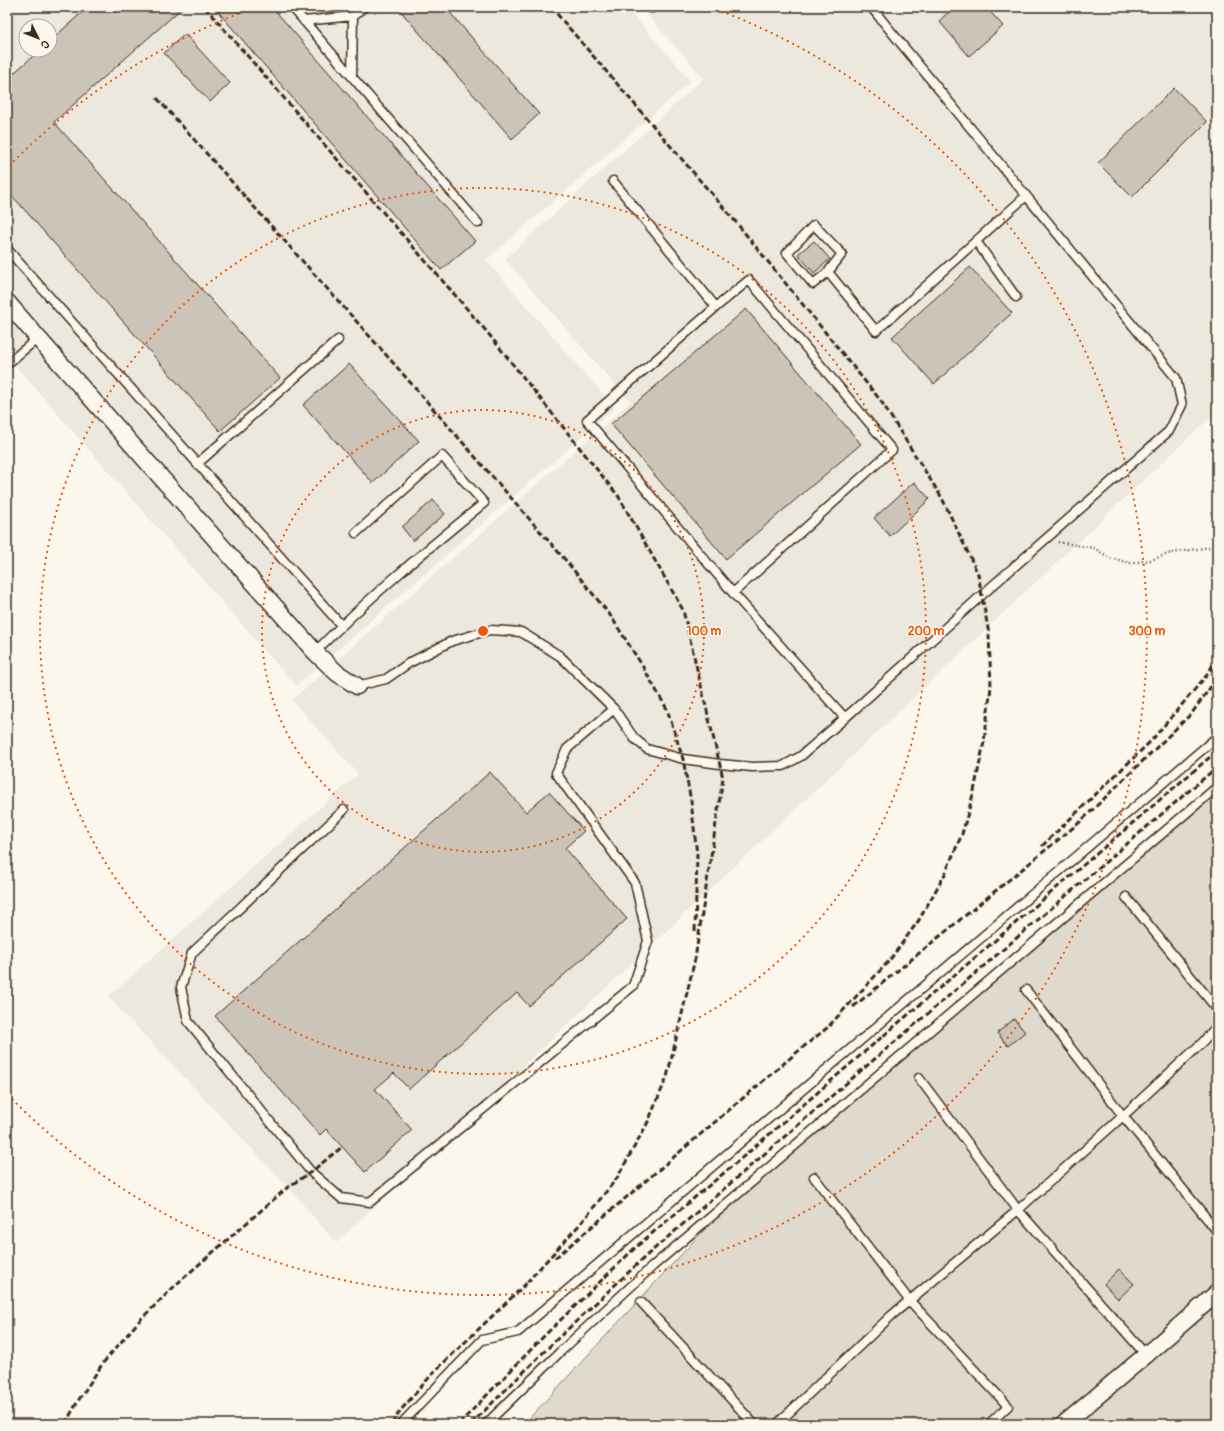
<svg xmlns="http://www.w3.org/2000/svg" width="1224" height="1431" viewBox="0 0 1224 1431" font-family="Pangolin,sans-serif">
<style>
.built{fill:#ede8dd;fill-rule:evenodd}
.green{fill:#dfd9ce;stroke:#8d8276}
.building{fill:#ccc4b9;stroke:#3b2a1e}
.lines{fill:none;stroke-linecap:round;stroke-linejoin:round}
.lane-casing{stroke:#3b2a1e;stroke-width:11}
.street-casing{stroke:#3b2a1e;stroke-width:19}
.path{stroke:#3b2a1e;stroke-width:2.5;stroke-dasharray:1 3;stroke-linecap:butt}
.lane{stroke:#fbf7ec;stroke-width:8}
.street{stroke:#fbf7ec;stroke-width:16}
.rail{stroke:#3b2a1e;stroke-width:3;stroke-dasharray:6 3;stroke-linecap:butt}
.ring{fill:none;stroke:#e8590c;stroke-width:2;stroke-dasharray:2 4}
.centre{fill:#e8590c;stroke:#fbf7ec;stroke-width:2}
.ring-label{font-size:12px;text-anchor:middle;font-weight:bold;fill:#e8590c;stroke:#fbf7ec;stroke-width:3;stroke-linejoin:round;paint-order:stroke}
</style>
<rect width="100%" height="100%" fill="#fbf7ec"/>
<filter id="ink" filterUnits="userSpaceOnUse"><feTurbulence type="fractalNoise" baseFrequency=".025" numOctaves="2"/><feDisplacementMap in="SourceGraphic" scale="8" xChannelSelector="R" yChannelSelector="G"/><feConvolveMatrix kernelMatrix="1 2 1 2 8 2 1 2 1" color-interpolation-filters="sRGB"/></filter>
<g filter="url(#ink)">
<path class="built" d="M 7,7 L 626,7 L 691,81 L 486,260 L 615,408 L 296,686 L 7,356 ZM 26,26 L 50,26 L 50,50 L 26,50 Z
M 640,7 L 1217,7 L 1217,411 L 336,1243 L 288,1187 L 108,997 L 358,774 L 292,700 L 630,402 L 505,259 L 704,78 Z"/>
<path class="green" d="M 1217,792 L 1217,1424 L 524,1424 L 729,1203 Z"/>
<path class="building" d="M 88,7 L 183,7 L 54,122 L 280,378 L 220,431 L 7,190 L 7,79 L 40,50 L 50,50 L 50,41 Z
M 214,7 L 272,7 L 475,241 L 441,270 Z
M 397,7 L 445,7 L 539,114 L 512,139 Z
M 954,7 L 986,7 L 1003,26 L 969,56 L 939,21 Z
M 185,34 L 230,83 L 210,102 L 164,53 Z
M 1174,88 L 1207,122 L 1132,197 L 1098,163 Z
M 814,241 L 830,259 L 814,273 L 798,254 Z
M 970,267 L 1012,313 L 934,384 L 892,337 Z
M 746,309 L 861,444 L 726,559 L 611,424 Z
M 349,364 L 419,441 L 373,483 L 303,405 Z
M 914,482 L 930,499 L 890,536 L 874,518 Z
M 433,500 L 445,514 L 413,541 L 402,527 Z
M 490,772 L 526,812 L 549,792 L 584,831 L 565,848 L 627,919 L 529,1006 L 517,993 L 409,1089 L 394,1073 L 375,1089 L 412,1130 L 365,1172 L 326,1129 L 320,1135 L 215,1016 Z
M 1014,1019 L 1025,1032 L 1008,1046 L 997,1033 Z
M 1119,1269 L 1134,1284 L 1118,1299 L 1104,1284 Z"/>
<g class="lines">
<g class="lane-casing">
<path id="lane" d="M 292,7 L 478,223
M 652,8 L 653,7
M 304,21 L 353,16 L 364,7
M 352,77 L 353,16
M 613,181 L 716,307 L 749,280 L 892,450 L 733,593 L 845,718
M 976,241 L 1016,297
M 7,249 L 341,625
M 828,272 L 813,284 L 787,253 L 814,225 L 842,254 L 828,272 L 876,331 L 1026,196
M 716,307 L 587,420 L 733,593
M 7,364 L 38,338
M 197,464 L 338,340
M 315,652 C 368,598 426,550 484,503 L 442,456 L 356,533
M 357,686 L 386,679 L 409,663 L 452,641 L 490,630 L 521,632 L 560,656 L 614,709 L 634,738 L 647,749 L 683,759 L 720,764 L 752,767 L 783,766 L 801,756 L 845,718 L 983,594 L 1169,431 L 1182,405 L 1176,378 L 871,7
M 344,810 L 192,953 L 181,987 L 188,1021 L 311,1172 L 341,1198 L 370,1202 L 633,986 L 648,941 L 635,883 L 556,773 L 567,749 L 614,709
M 1126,897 L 1217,1009
M 1026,990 L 1123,1116 L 1217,1231
M 919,1078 L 1018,1210 L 1146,1355
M 814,1177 L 909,1300 L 1008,1406 L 989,1424
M 641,1302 L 754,1424
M 401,1424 L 482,1340 L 518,1332 L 1217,737
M 486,1424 L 560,1352 L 653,1266 L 1217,787
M 777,1424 L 892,1315 L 1018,1210 L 1123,1116 L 1203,1042 L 1217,1026"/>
</g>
<g class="street-casing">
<path id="street" d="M 7,302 L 38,338 L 315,652 L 337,673 L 357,686
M 1064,1424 L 1146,1355 L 1217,1293"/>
</g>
<path class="path" d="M 1058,542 L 1094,548 L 1110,558 L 1131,563 L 1151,560 L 1171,553 L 1217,546"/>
<use href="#lane" class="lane"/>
<use href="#street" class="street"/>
<path class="rail" d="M 205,7 L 487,332 L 619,497 L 683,610 L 723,778 L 695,959 L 667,1077 L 647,1124 L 617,1178 L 582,1222 L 527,1282
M 551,7 L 735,221 L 881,401 L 942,498 L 978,574 L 989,634 L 991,687 L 984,742 L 974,791 L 962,834 L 945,874 L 919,920 L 889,961 L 828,1027
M 157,98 L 381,349 L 567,562 L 610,615 L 640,662 L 667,709 L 683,759 L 691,801 L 697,855 L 695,932
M 1042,846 L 1151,741 L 1207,675 L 1217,658
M 853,1007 L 1080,822 L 1192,713 L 1217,678
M 555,1258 L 802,1048 L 832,1024
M 65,1424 L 78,1401 L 103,1363 L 139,1321 L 180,1281 L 288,1187 L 311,1172 L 342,1147
M 392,1424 L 400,1411 L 435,1371 L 531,1279
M 459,1424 L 545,1335 L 637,1246 L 750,1151 L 855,1060 L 1217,751
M 471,1424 L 554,1342 L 646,1256 L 863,1069 L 1217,767"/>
</g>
</g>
<g class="ring">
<circle cx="483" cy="631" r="221"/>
<circle cx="483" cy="631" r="443"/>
<path d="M9 166A664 664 0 0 1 256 7M710 7A664 664 0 1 1 9 1096"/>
</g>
<circle cx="483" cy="631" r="6" class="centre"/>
<g class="ring-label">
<text x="704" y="635">100 m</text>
<text x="926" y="635">200 m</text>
<text x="1147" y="635">300 m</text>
</g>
<rect width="1224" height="1431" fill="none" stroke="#fbf7ec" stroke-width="24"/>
<rect x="12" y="12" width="1200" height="1407" fill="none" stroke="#3b2a1e" stroke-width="1.5" filter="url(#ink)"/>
<g transform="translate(38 38) rotate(133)"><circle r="19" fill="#fbf7ec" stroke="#aea59a"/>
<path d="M0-3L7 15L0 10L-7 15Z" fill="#3b2a1e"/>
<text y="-6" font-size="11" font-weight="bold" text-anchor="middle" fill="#3b2a1e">С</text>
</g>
</svg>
